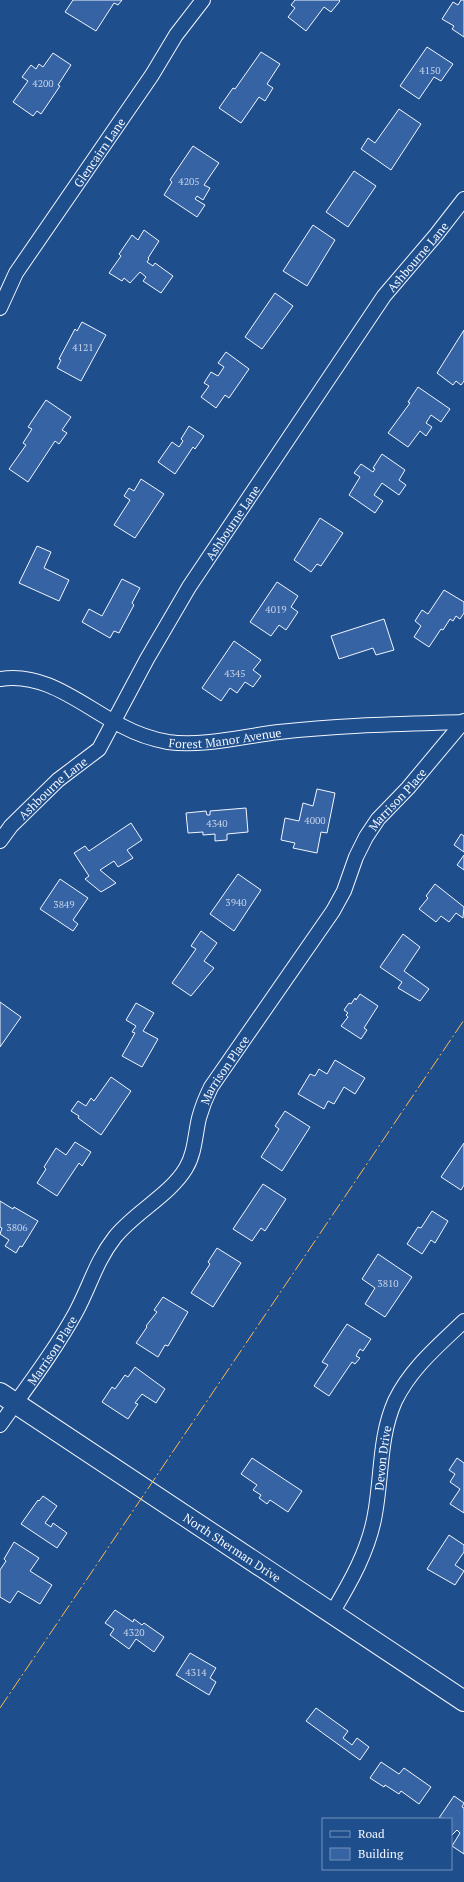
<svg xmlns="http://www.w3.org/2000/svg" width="464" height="1882" viewBox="0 0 464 1882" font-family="'PT Serif',serif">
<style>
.building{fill:#3563a3;stroke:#f2f6ff}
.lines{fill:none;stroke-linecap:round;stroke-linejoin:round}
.street-casing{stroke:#f2f6ff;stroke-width:16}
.secondary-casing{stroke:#f2f6ff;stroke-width:22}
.street{stroke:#1f4e8c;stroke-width:14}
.secondary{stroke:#1f4e8c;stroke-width:20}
.power{stroke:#ffb74d;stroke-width:1;stroke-dasharray:14 3 2 3;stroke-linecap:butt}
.labels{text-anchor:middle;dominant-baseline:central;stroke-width:3;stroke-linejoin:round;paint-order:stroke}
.number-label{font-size:10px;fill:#c3d1e8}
.street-label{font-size:12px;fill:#f2f6ff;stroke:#1f4e8c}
</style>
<rect width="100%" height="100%" fill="#1f4e8c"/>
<path class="building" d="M 73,0 L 122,0 L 118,5 L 114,3 L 96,31 L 65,12 Z
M 295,0 L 339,0 L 340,1 L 331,12 L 324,7 L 306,31 L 288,17 L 295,8 L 291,5 Z
M 461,0 L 464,0 L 464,37 L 452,29 L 454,26 L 442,19 L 453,2 L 458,5 Z
M 427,47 L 453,64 L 441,81 L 434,77 L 419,99 L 400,86 Z
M 261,52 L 280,64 L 267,84 L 273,88 L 265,101 L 259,97 L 241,123 L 219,108 L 233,88 L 235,89 Z
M 53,53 L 71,65 L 58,85 L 60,86 L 41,114 L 37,111 L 33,116 L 13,102 L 28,81 L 22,77 L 31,65 L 36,69 L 39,64 L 43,67 Z
M 399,109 L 421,124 L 391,170 L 361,149 L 368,138 L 375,143 Z
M 193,146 L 219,163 L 204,185 L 210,188 L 203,200 L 197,196 L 195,199 L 205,205 L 197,217 L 164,195 L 172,182 L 170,180 Z
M 354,171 L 376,186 L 348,227 L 326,212 Z
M 313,225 L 335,240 L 307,286 L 283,271 Z
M 144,230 L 159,241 L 148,258 L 149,259 L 147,262 L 153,266 L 155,263 L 173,276 L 161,293 L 143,281 L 146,277 L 140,272 L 130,283 L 124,278 L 122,281 L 109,273 L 121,256 L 119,254 L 132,235 L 138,240 Z
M 275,293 L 293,306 L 262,349 L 245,337 Z
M 82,322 L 106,335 L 81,381 L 57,368 L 61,360 L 59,359 L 75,329 L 77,331 Z
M 464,330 L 464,381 L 461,385 L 456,381 L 453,385 L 437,373 Z
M 226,352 L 249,369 L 229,398 L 225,395 L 216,408 L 201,397 L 209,386 L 204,383 L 211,372 L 218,376 L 224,367 L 218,363 Z
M 418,387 L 450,409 L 441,422 L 431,415 L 426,423 L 432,427 L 426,436 L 420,431 L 408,447 L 388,433 L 410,403 L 408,402 Z
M 46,400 L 71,417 L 62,430 L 67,433 L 59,444 L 55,441 L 28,482 L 9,469 L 26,445 L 23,443 L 32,429 L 28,427 Z
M 189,426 L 204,436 L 195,449 L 193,447 L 175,474 L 158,462 L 172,442 L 179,447 L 183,441 L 181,439 Z
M 382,454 L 405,470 L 399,480 L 406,485 L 399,495 L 382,483 L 374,495 L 383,501 L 375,513 L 349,495 L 360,477 L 354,473 L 361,464 L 373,472 L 375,469 L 373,468 Z
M 141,479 L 164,494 L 135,538 L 114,525 L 130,500 L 124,496 L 129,488 L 134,491 Z
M 320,518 L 343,533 L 321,566 L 317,564 L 311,572 L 294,560 Z
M 37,546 L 51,552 L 44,568 L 69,580 L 59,601 L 19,583 Z
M 122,579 L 140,588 L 132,603 L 134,605 L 119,633 L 114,631 L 110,638 L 82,622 L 89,609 L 102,616 Z
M 277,582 L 298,596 L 291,607 L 298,612 L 286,630 L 279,625 L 271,636 L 250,622 Z
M 444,590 L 464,602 L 464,613 L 460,619 L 456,616 L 453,621 L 450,619 L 443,630 L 441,629 L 429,647 L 414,637 L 421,626 L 415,621 L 422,610 L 428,614 Z
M 384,619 L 394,650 L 376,655 L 373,648 L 339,659 L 331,636 Z
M 234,641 L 261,660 L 253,670 L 261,676 L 253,687 L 245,682 L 237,693 L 230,688 L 221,701 L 202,688 Z
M 317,789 L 335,793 L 327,833 L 321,832 L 317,853 L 293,848 L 295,843 L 281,840 L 285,818 L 299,821 L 303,803 L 313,806 Z
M 246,808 L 248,832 L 227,834 L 227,840 L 215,841 L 215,834 L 203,835 L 203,832 L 188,833 L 186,813 L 206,811 L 207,815 L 210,815 L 210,811 Z
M 131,823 L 142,840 L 127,850 L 133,858 L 118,867 L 114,861 L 100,870 L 116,883 L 101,892 L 85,879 L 89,876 L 74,853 L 85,846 L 89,851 Z
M 461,834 L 464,836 L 464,852 L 454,845 Z
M 464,855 L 464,870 L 457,865 Z
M 238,874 L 261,890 L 234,931 L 210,914 Z
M 60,879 L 88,898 L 73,920 L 78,924 L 73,931 L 40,909 Z
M 435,884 L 464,907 L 463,918 L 456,913 L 449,922 L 441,916 L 436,922 L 419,909 L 428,898 L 426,896 Z
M 201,931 L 217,943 L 204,961 L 214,968 L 191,996 L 172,983 L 196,949 L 191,946 Z
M 403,934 L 420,947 L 404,971 L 429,989 L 420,1001 L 398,988 L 402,982 L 380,967 Z
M 360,994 L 378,1006 L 364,1028 L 367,1030 L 361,1039 L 341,1026 L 348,1017 L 346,1015 L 348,1013 L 344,1010 L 349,1003 L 351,1004 L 355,998 L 356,1000 Z
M 0,1002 L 21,1017 L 0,1047 Z
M 136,1003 L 154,1013 L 143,1031 L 158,1039 L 142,1067 L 122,1056 L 135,1033 L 132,1032 L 136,1026 L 126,1020 Z
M 335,1060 L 365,1078 L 355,1094 L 344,1087 L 334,1104 L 328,1101 L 324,1109 L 298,1094 L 310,1074 L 315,1076 L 319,1069 L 327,1074 Z
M 111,1077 L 131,1091 L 101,1135 L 78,1118 L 79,1116 L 71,1111 L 78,1101 L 86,1106 L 91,1098 L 94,1101 Z
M 285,1111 L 310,1127 L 282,1171 L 261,1157 L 279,1129 L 275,1126 Z
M 75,1142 L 91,1152 L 82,1166 L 79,1163 L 57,1196 L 37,1183 L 46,1169 L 44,1167 L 56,1148 L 66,1155 Z
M 464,1143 L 464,1185 L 461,1190 L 441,1177 Z
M 263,1184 L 286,1199 L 265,1231 L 261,1228 L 252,1241 L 233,1229 Z
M 0,1201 L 13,1209 L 14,1207 L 38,1221 L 22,1247 L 20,1246 L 16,1253 L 5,1246 L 9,1240 L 0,1234 L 2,1228 L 0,1227 Z
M 432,1211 L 448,1221 L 435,1243 L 431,1240 L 422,1254 L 407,1244 L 418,1227 L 421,1228 Z
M 217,1248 L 241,1263 L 213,1307 L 191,1293 L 210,1264 L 208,1262 Z
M 378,1254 L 412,1277 L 385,1317 L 365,1304 L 375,1288 L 362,1279 Z
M 163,1297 L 188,1312 L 168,1346 L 165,1345 L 158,1357 L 136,1343 L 147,1327 L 146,1326 L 157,1312 L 154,1310 Z
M 347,1324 L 371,1339 L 363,1351 L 360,1349 L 356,1356 L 360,1358 L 355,1364 L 352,1362 L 329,1396 L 314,1386 L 328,1365 L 322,1362 Z
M 135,1367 L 165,1389 L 156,1403 L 142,1394 L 135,1403 L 138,1404 L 128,1419 L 102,1402 L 112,1387 L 115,1389 L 125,1375 L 128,1377 Z
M 252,1458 L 302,1491 L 288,1512 L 270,1500 L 267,1504 L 259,1498 L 261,1495 L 253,1490 L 257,1485 L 241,1474 Z
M 457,1458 L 464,1463 L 464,1513 L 450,1504 L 460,1489 L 450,1482 L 455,1474 L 449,1470 Z
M 43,1496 L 57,1506 L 45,1523 L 51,1527 L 53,1523 L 67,1533 L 57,1548 L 21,1524 L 38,1500 L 39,1501 Z
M 449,1535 L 464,1545 L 464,1552 L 455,1565 L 464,1571 L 455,1585 L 427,1569 Z
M 14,1542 L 39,1558 L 30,1571 L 52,1585 L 40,1604 L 18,1591 L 10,1603 L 0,1597 L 0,1570 L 6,1561 L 4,1559 Z
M 115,1610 L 133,1622 L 134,1619 L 142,1625 L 144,1623 L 164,1637 L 154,1652 L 136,1639 L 129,1649 L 110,1635 L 114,1629 L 105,1623 Z
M 190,1653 L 216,1668 L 210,1678 L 216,1682 L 209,1695 L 176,1675 Z
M 316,1708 L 348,1731 L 343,1738 L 352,1745 L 357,1738 L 369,1747 L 360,1760 L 306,1721 Z
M 381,1762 L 399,1774 L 404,1768 L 431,1787 L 419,1804 L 401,1791 L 399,1794 L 385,1785 L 384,1787 L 370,1778 Z
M 454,1796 L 464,1803 L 462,1807 L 464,1808 L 464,1854 L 452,1846 L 460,1833 L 457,1830 L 451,1836 L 451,1819 L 439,1818 Z"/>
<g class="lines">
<g class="street-casing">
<g id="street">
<path id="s1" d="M 0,308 L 16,273 L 152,75 L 176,35 L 203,0"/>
<path id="s2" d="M 0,679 C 46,671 84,707 122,726 C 137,734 151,739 168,742 C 203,747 244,736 279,732 C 341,725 402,724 464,722"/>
<path id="s3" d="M 0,841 L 11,826 L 58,780 L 99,749 L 147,659 L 189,587 L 384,296 L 436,235 L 464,199"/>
<path id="s4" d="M 0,1425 C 26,1388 54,1352 76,1312 C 90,1286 96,1261 115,1237 C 135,1212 170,1195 186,1168 C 195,1153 195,1135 199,1118 C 202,1107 206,1097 211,1087 L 333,911 L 344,891 L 356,857 L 366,837 L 378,819 L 408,788 L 464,721"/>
<path id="s5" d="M 332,1613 C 350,1583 369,1550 375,1514 C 382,1476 379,1437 395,1401 C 411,1368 438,1346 464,1321"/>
</g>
</g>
<g class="secondary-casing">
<g id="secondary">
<path id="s6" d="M 0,1393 L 464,1701"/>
</g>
</g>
<use href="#street" class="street"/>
<use href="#secondary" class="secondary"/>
<path class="power" d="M 0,1708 L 464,1020"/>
</g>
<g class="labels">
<g class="number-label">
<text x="430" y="70">4150</text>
<text x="43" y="83">4200</text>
<text x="189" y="181">4205</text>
<text x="83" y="347">4121</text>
<text x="276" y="609">4019</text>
<text x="235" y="673">4345</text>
<text x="315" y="820">4000</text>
<text x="217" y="823">4340</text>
<text x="236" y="902">3940</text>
<text x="64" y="904">3849</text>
<text x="17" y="1227">3806</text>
<text x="388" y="1283">3810</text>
<text x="134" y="1632">4320</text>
<text x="196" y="1672">4314</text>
</g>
<g class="street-label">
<text stroke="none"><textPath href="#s1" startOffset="185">Glencairn Lane</textPath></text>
<text stroke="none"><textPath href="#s3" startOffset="723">Ashbourne Lane</textPath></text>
<text stroke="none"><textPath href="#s3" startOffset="399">Ashbourne Lane</textPath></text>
<text stroke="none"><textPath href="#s2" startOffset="240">Forest Manor Avenue</textPath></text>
<text stroke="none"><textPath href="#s3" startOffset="75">Ashbourne Lane</textPath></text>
<text stroke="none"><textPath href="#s4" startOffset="750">Marrison Place</textPath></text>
<text stroke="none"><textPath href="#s4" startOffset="427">Marrison Place</textPath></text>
<text stroke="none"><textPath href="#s4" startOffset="91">Marrison Place</textPath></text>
<text stroke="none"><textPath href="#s5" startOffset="165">Devon Drive</textPath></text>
<text stroke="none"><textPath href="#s6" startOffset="279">North Sherman Drive</textPath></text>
</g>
</g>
<rect x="322" y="1818" width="130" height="52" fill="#1f4e8c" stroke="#7391ba"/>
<rect x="330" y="1831" width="20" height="6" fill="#1f4e8c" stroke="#7391ba"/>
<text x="358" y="1838" font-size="12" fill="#f2f6ff">Road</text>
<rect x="330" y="1848" width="20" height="12" fill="#3563a3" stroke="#7391ba"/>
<text x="358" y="1858" font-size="12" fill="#f2f6ff">Building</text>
</svg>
